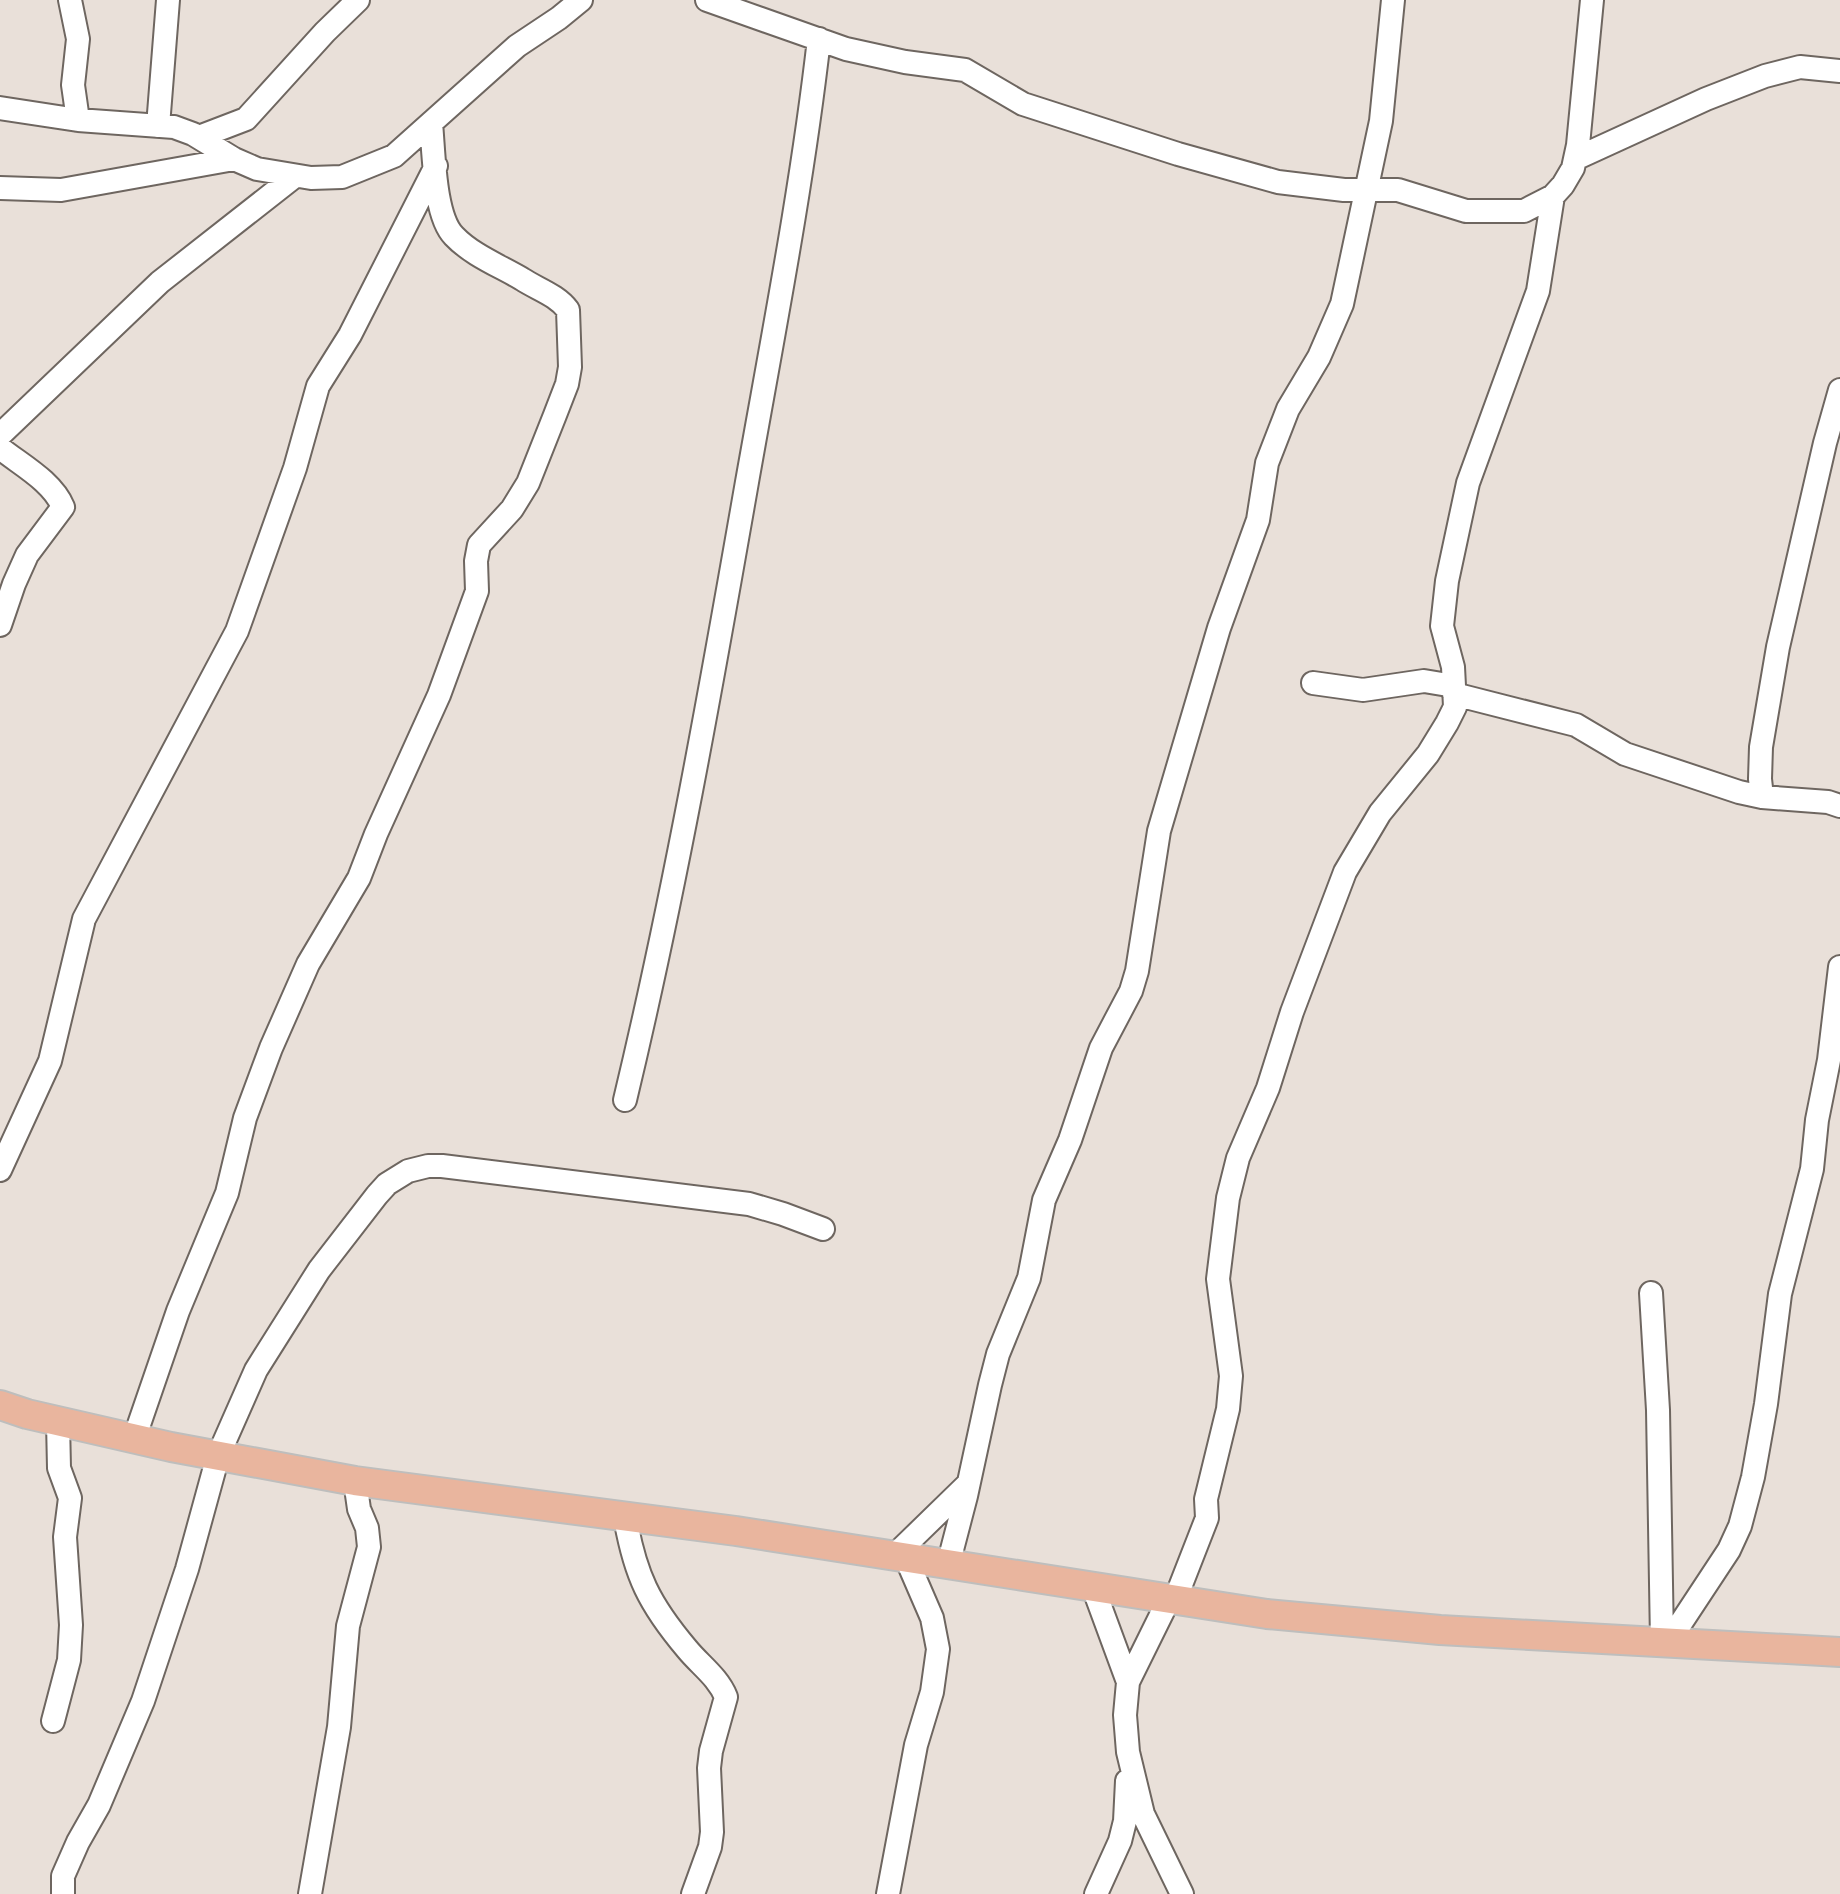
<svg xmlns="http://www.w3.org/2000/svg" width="1840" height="1894" viewBox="0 0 1840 1894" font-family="Manrope,sans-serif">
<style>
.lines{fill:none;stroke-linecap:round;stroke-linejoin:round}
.minor-casing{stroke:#6e6660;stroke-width:26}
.major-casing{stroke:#bebebd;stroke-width:32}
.minor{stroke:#fff;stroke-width:22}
.major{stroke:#e9b59e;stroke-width:28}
</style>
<rect width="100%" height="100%" fill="#e9e0d9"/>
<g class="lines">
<g class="minor-casing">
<path id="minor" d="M 70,0 L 78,39 L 73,85 L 78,120
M 707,0 L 846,49 L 905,62 L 965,70 L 1023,104 L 1178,154 L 1278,182 L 1344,190 L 1398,190 L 1466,211 L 1524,211 L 1553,196 L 1563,185 L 1573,168 L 1578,145 L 1592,0
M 0,108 L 78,120 L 174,127 L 193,134 L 234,159 L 257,169 L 311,178 L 342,177 L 394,156 L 517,46 L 559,18 L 581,0
M 158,126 L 168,0
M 199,137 L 246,119 L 325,32 L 358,0
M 1575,159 L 1706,99 L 1765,76 L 1800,67 L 1840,71
M 0,188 L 61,190 L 234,159
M 0,435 L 160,282 L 295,176
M 0,448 C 21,465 52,481 63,507 L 27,555 L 14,584 L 0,625
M 1454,686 L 1453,667 L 1442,626 L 1447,581 L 1468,483 L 1538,291 L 1553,196
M 1454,694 L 1576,725 L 1625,754 L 1739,792 L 1762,797 L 1828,802 L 1840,806
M 1762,797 L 1760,779 L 1761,747 L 1778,647 L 1825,443 L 1840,390
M 625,1100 C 674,896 711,688 747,482 C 773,335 802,188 819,39
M 0,1170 L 50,1061 L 84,919 L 237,631 L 295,468 L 318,386 L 350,335 L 436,166
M 1651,1293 L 1658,1410 L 1662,1641
M 134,1439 L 178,1311 L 227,1193 L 245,1118 L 271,1048 L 308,964 L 359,878 L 376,834 L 439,695 L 477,591 L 476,561 L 479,545 L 512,509 L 528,483 L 555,415 L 567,384 L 570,367 L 568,310 C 557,295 537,289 522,279 C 500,266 472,255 454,236 C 434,216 434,153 431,123
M 625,1517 C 635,1575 649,1604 687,1649 C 700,1665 718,1677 726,1697 L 711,1751 L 709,1768 L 712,1832 L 710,1847 L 693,1894
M 894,1556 L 968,1484
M 948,1565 L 966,1496 L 990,1385 L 998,1354 L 1029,1278 L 1044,1200 L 1070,1140 L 1101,1048 L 1131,991 L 1137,971 L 1159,831 L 1219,628 L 1258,520 L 1267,463 L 1288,409 L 1319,357 L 1342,304 L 1381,121 L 1393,0
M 1093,1587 L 1128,1682
M 1169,1599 L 1128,1682 L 1125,1715 L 1128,1752 L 1143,1814 L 1182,1894
M 1175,1600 L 1207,1518 L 1206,1499 L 1228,1409 L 1231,1376 L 1218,1279 L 1228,1198 L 1238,1158 L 1268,1088 L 1292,1012 L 1345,872 L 1380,813 L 1428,754 L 1447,723 L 1455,707 L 1454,686 L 1424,681 L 1363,690 L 1313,683
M 1669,1641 L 1729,1550 L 1740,1526 L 1753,1477 L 1766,1404 L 1780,1294 L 1812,1169 L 1817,1120 L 1829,1060 L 1840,967
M 53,1721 L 69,1660 L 71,1625 L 65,1537 L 70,1498 L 59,1468 L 58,1422
M 63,1894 L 63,1876 L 78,1842 L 99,1805 L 143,1701 L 187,1569 L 218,1456 L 256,1370 L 319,1270 L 377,1195 L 387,1184 L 408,1171 L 428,1166 L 442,1166 L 749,1204 L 783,1214 L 823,1229
M 310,1894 L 339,1727 L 348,1626 L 369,1547 L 367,1528 L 359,1509 L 355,1481
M 888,1894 L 916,1745 L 932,1692 L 938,1649 L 932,1618 L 906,1558
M 1096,1894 L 1120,1841 L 1125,1821 L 1127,1781"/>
</g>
<g class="major-casing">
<path id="major" d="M 0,1405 L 27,1414 L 171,1447 L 355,1481 L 736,1531 L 1267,1614 L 1440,1630 L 1840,1652"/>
</g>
<use href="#minor" class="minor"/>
<use href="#major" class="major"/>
</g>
</svg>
